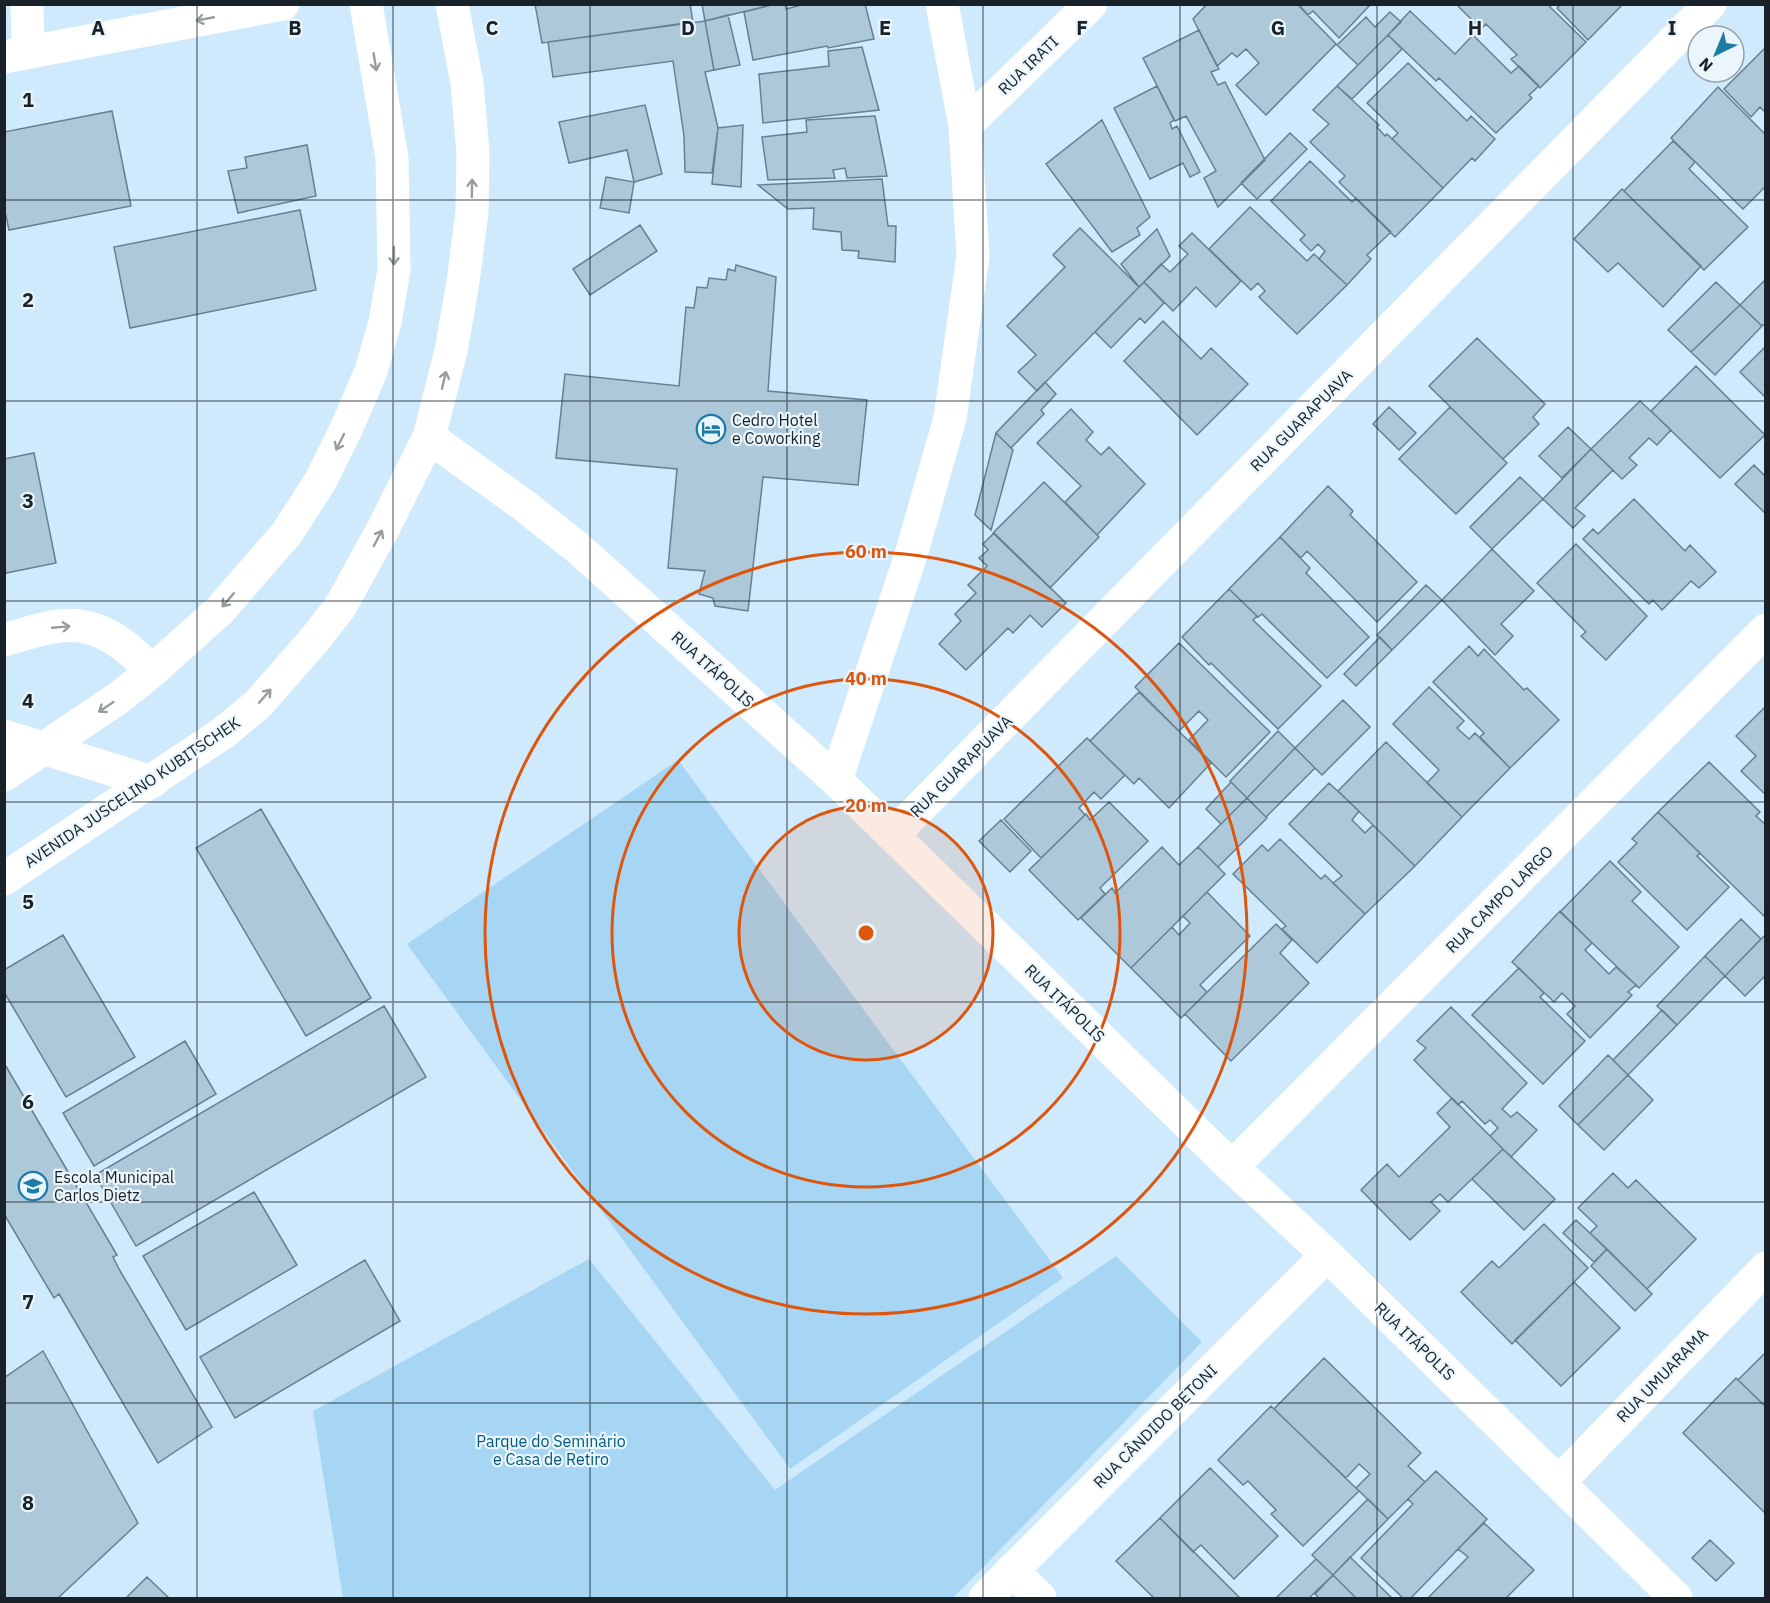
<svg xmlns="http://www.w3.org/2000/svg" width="1770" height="1603" viewBox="0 0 1770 1603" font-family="'IBM Plex Sans',sans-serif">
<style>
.green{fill:#a6d6f3}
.building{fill:#adc8d9;stroke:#678090;stroke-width:1.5}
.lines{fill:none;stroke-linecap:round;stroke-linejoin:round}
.minor{stroke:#fff;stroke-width:33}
.major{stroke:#fff;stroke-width:33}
.oneway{stroke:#979c9e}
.grid{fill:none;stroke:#182228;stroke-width:1.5;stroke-opacity:0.55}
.ring{fill:none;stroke:#de560d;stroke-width:3}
.labels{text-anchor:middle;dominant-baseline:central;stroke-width:4.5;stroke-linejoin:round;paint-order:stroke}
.street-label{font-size:16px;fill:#182228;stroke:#eaf5fc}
.poi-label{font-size:16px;fill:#182228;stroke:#eaf5fc;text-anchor:start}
.park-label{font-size:16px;fill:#005a7f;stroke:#eaf5fc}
.grid-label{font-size:20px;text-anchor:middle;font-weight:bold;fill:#182228;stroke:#eaf5fc;stroke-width:4.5;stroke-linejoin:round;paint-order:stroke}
.centre{fill:#de560d;stroke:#eaf5fc;stroke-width:3}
.ring-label{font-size:18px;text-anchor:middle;font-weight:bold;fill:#de560d;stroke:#eaf5fc;stroke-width:4.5;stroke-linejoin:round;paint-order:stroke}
</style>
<rect width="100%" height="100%" fill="#cfeafc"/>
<path class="green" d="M 678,760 L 1063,1278 L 790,1469 L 407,944 Z
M 1116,1256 L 1202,1342 L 953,1598 L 343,1598 L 313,1411 L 589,1259 L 775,1490 Z"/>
<path class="building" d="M 535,4 L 690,4 L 693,22 L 542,43 Z
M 702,4 L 775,4 L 705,21 Z
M 776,4 L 785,4 L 786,9 L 798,6 L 798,4 L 865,4 L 874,39 L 828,48 L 827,46 L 753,60 L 744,12 Z
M 1207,4 L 1297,4 L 1336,44 L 1266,115 L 1236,85 L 1259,63 L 1246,49 L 1237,57 L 1232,53 L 1217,66 L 1193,19 Z
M 1298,4 L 1371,4 L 1339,38 L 1313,11 L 1308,15 Z
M 1456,4 L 1547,4 L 1586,42 L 1540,88 L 1511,59 L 1517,55 L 1486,24 L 1481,29 Z
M 1561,4 L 1623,4 L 1588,40 L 1557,8 Z
M 1410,11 L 1455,54 L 1473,35 L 1511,73 L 1519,66 L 1539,86 L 1529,95 L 1532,98 L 1496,133 L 1439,78 L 1436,81 L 1388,35 Z
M 1390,12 L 1401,22 L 1358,65 L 1337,45 L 1366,17 L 1375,27 Z
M 728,15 L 740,65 L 714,70 L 705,21 Z
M 705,21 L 714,70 L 705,72 L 718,128 L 712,173 L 685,172 L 684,136 L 673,61 L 553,77 L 548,42 Z
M 1199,30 L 1219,69 L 1211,72 L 1218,85 L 1225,82 L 1265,160 L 1218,207 L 1204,178 L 1216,171 L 1186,116 L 1175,121 L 1143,58 Z
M 1388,35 L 1402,49 L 1352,99 L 1337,86 Z
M 862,47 L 879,110 L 763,123 L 759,74 L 829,66 L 828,51 Z
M 1766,47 L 1766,113 L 1760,107 L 1751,117 L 1724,89 Z
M 1408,63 L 1467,121 L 1471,116 L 1495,139 L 1475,161 L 1472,158 L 1443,188 L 1392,139 L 1398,133 L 1367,103 Z
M 1157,86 L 1174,120 L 1170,123 L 1172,129 L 1177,126 L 1200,172 L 1190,177 L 1183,163 L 1150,179 L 1114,108 Z
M 1337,86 L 1379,125 L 1377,127 L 1385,136 L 1387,134 L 1443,188 L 1395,237 L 1339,182 L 1345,176 L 1310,142 L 1329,124 L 1313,110 Z
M 1718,87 L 1766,135 L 1766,186 L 1743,209 L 1671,138 Z
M 645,105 L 662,174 L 634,182 L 627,150 L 569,163 L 559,122 Z
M 112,111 L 131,206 L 9,230 L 4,207 L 4,132 Z
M 875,116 L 887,176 L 847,178 L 845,168 L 833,170 L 835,178 L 768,180 L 762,137 L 807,132 L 806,120 Z
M 1102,120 L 1150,217 L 1137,228 L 1140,235 L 1112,252 L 1046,164 Z
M 743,125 L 741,187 L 712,184 L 718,128 Z
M 1290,133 L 1307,149 L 1257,199 L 1241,183 Z
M 1673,141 L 1695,162 L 1689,169 L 1748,227 L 1704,270 L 1624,191 Z
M 307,145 L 316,196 L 238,213 L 228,171 L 247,168 L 245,157 Z
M 1310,161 L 1352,202 L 1356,198 L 1391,232 L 1367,255 L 1371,259 L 1347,285 L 1319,259 L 1325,251 L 1318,244 L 1311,251 L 1300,240 L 1305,235 L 1271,201 Z
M 606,177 L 634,182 L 629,213 L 600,208 Z
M 882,179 L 888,226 L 896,226 L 895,262 L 858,258 L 859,251 L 842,250 L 841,232 L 813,229 L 814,208 L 788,209 L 758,185 Z
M 1622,189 L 1701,266 L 1663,307 L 1618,263 L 1608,272 L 1574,239 Z
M 1250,207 L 1307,261 L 1314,254 L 1347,285 L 1297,334 L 1259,297 L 1265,291 L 1258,283 L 1251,290 L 1209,249 Z
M 300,210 L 316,290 L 130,328 L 114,247 Z
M 640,225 L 657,251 L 590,295 L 573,269 Z
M 1080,228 L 1139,287 L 1037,391 L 1018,372 L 1036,355 L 1007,326 L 1065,267 L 1053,255 Z
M 1157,229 L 1170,256 L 1139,287 L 1121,264 Z
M 1192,233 L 1241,281 L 1216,307 L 1196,287 L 1173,311 L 1144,282 L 1161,264 L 1170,272 L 1188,254 L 1179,246 Z
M 736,265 L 776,277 L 768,391 L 867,400 L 858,485 L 763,477 L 748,611 L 715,606 L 713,598 L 699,594 L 705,571 L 668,568 L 677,469 L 556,458 L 565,374 L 679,386 L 686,307 L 694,308 L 697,287 L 707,288 L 709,278 L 726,280 L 728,269 L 735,271 Z
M 1766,279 L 1766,323 L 1762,326 L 1740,305 Z
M 1144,282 L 1164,303 L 1145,323 L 1140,318 L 1111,348 L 1095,332 Z
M 1716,282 L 1740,305 L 1691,352 L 1668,330 Z
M 1740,305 L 1762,326 L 1715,375 L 1691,352 Z
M 1163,321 L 1201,359 L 1211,348 L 1248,384 L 1197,435 L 1124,361 Z
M 1477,338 L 1545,404 L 1533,417 L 1539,424 L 1503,459 L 1429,386 Z
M 1766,346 L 1766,398 L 1740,372 Z
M 1696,366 L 1765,435 L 1720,478 L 1651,411 Z
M 1045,382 L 1056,394 L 1041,410 L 1044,414 L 1011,448 L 996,433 Z
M 1640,401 L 1671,430 L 1657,445 L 1649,438 L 1629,458 L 1637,465 L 1622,479 L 1591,449 Z
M 1389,407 L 1416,433 L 1399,450 L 1373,424 Z
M 1450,407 L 1507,463 L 1456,514 L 1399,459 Z
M 1071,409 L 1093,432 L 1086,440 L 1101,455 L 1109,447 L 1145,484 L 1097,535 L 1065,502 L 1081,486 L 1037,443 Z
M 1568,427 L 1591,449 L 1562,478 L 1539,456 Z
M 996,433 L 1013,450 L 991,530 L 975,515 Z
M 1591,449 L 1613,470 L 1575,508 L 1585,516 L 1573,528 L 1543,499 Z
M 34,453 L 56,563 L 6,573 L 4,564 L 4,459 Z
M 1754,465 L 1766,477 L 1766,514 L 1735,484 Z
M 1520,477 L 1543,499 L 1492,549 L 1470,527 Z
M 1044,482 L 1099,537 L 1050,588 L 993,533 Z
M 1328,486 L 1353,511 L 1350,515 L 1417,582 L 1377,622 L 1307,551 L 1301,558 L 1280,537 Z
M 1634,499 L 1685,551 L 1690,545 L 1716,572 L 1699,588 L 1691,581 L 1662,610 L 1653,600 L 1649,604 L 1583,539 L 1593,529 L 1598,534 Z
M 994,533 L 1066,603 L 1042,627 L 1030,615 L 1013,633 L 1008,628 L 966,670 L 939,644 L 961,621 L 955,614 L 976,593 L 968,585 L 987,566 L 979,558 L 988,550 L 983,544 Z
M 1280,537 L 1310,568 L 1306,573 L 1369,637 L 1327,678 L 1262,614 L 1258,617 L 1229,589 Z
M 1576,544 L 1647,616 L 1606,660 L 1581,636 L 1586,632 L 1537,583 Z
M 1492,549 L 1534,591 L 1501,624 L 1513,636 L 1495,655 L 1442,600 Z
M 1426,585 L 1442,600 L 1392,650 L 1377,635 Z
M 1229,589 L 1257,616 L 1253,620 L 1321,686 L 1278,729 L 1211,663 L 1209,665 L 1182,637 Z
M 1380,637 L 1392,650 L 1356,686 L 1344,674 Z
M 1179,643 L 1270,732 L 1226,777 L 1189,740 L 1208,720 L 1199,711 L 1179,731 L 1135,687 Z
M 1469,646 L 1478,656 L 1484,649 L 1524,690 L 1527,688 L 1559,720 L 1510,768 L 1480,737 L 1484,733 L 1433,682 Z
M 1429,687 L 1464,721 L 1457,728 L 1469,739 L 1475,733 L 1510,768 L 1462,817 L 1427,783 L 1439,770 L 1393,724 Z
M 1139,692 L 1211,763 L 1169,808 L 1139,778 L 1134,784 L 1090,741 Z
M 1343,700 L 1370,727 L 1322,775 L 1295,748 Z
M 1766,706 L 1766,795 L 1741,771 L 1756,756 L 1736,736 Z
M 1278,731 L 1295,748 L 1247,798 L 1230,781 Z
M 1087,738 L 1125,775 L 1101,799 L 1094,792 L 1079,808 L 1085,815 L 1041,858 L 1004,819 Z
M 1386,742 L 1462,817 L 1415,866 L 1338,791 Z
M 1295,748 L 1315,768 L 1266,817 L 1247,798 Z
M 1709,762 L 1760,812 L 1756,816 L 1766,825 L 1766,918 L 1658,812 Z
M 1231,782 L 1247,798 L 1221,824 L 1206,809 Z
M 1329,783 L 1359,811 L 1352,820 L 1365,833 L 1373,825 L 1415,866 L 1365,914 L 1333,883 L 1342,876 L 1289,824 Z
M 1247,798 L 1267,818 L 1218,867 L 1198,847 Z
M 1109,802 L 1148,841 L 1100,888 L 1105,894 L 1078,920 L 1029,870 L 1086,814 L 1090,820 Z
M 261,809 L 371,998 L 306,1036 L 196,848 Z
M 1658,812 L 1700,853 L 1697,856 L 1729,887 L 1687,930 L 1618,862 L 1637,843 L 1632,839 Z
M 1001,820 L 1031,851 L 1010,872 L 979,841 Z
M 1280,839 L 1321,879 L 1325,875 L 1365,914 L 1317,963 L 1282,929 L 1286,926 L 1233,874 L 1262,845 L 1268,851 Z
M 1162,847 L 1179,865 L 1198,847 L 1225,874 L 1131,968 L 1081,918 L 1112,888 L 1115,893 Z
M 1610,861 L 1641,892 L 1632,901 L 1679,947 L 1639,988 L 1560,912 Z
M 1207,892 L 1250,936 L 1200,985 L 1207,992 L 1181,1018 L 1131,968 L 1172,927 L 1179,935 L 1190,923 L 1183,916 Z
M 1560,911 L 1592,943 L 1585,950 L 1609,974 L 1616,967 L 1636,985 L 1628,992 L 1632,995 L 1590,1038 L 1567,1014 L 1575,1006 L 1562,993 L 1554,1002 L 1512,962 Z
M 1741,919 L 1761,939 L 1725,976 L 1705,956 Z
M 1276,924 L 1292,940 L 1280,953 L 1309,983 L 1231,1061 L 1185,1014 Z
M 1766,934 L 1766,975 L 1745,996 L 1725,976 Z
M 63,935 L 135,1057 L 66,1097 L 4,992 L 4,970 Z
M 1705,956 L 1725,976 L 1677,1025 L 1657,1006 Z
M 1519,968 L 1544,993 L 1540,997 L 1585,1041 L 1543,1084 L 1472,1015 Z
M 384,1006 L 426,1077 L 136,1246 L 95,1175 Z
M 1451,1007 L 1527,1083 L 1502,1109 L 1511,1117 L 1517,1112 L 1537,1130 L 1511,1157 L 1490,1136 L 1498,1128 L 1490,1120 L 1485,1124 L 1462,1101 L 1458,1105 L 1414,1060 L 1426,1048 L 1417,1041 Z
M 1662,1010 L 1677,1025 L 1628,1075 L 1613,1060 Z
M 185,1041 L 216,1094 L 94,1166 L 63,1113 Z
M 1608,1055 L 1628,1075 L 1578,1125 L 1559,1106 Z
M 4,1063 L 117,1255 L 113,1257 L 119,1269 L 212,1427 L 158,1463 L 59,1294 L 54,1298 L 4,1214 Z
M 1628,1075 L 1653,1100 L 1604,1150 L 1578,1125 Z
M 1452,1098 L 1503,1149 L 1448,1202 L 1440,1194 L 1431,1202 L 1440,1211 L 1410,1240 L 1361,1190 L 1387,1164 L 1399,1177 L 1450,1127 L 1437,1113 Z
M 1503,1149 L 1555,1199 L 1524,1230 L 1472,1179 Z
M 1613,1173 L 1628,1188 L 1636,1180 L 1696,1239 L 1647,1289 L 1590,1233 L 1597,1226 L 1578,1208 Z
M 254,1192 L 297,1265 L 186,1330 L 143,1256 Z
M 1576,1220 L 1607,1249 L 1594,1262 L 1563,1233 Z
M 1544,1224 L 1588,1268 L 1512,1344 L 1461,1292 L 1492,1261 L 1499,1268 Z
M 1607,1249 L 1652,1294 L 1635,1311 L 1591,1266 Z
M 365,1260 L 400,1321 L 235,1418 L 200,1357 Z
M 1574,1282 L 1620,1328 L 1561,1386 L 1515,1340 Z
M 43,1351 L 138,1523 L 58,1598 L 4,1598 L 4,1378 Z
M 1766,1352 L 1766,1407 L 1738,1380 Z
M 1324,1358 L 1421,1453 L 1408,1466 L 1425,1482 L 1388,1519 L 1356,1488 L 1370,1474 L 1359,1464 L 1346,1478 L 1274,1409 Z
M 1736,1378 L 1766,1407 L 1766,1514 L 1683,1433 Z
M 1271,1406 L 1359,1491 L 1303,1546 L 1271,1514 L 1276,1510 L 1248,1481 L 1243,1485 L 1218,1460 Z
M 1210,1468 L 1278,1536 L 1234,1579 L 1201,1545 L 1193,1552 L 1160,1518 Z
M 1436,1471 L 1487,1519 L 1411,1598 L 1403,1598 L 1361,1558 L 1413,1504 L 1408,1499 Z
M 1368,1499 L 1388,1519 L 1333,1575 L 1312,1555 Z
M 1160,1518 L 1240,1598 L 1154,1598 L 1116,1561 Z
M 1484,1523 L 1534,1570 L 1506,1598 L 1428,1598 L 1468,1557 L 1458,1549 Z
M 1710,1540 L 1734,1563 L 1716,1581 L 1692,1558 Z
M 1350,1557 L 1392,1598 L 1356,1598 L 1333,1575 Z
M 1316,1559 L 1333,1575 L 1309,1598 L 1276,1598 Z
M 1333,1575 L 1356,1598 L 1319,1598 L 1315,1594 Z
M 147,1577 L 169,1598 L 126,1598 Z"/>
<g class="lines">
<path class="minor" d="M 27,4 L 28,52
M 4,57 L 283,4
M 965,126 L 1091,4
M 429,437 L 526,507 L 579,549 L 836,780 L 1232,1167 L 1327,1255 L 1676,1598
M 4,640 C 22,635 41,628 59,626 C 100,621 126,645 152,671
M 4,736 L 152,782
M 836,780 L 911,555 L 950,418 L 973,256 L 965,126 L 942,4
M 893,835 L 1710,4
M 1232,1167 L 1766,630
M 1559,1482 L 1766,1268
M 1012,1570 L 1040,1598
M 985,1598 L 1327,1255"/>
<path class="major" d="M 4,775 L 120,697 L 152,671 L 220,610 L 287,533 L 321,480 L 348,425 L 371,371 L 385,322 L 394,270 L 392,158 L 366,4
M 4,879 L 223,733 L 258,704 L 315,639 L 340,607 L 383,529 L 429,437 L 451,351 L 463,282 L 472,212 L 473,152 L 467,83 L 452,4"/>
</g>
<defs><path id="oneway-shaft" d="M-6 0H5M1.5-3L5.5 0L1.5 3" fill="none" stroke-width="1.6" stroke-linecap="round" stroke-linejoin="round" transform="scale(1.5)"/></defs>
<g class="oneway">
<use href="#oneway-shaft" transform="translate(205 19) rotate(169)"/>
<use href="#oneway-shaft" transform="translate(375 62) rotate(81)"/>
<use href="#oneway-shaft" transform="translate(472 188) rotate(-89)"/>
<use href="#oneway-shaft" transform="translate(394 256) rotate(90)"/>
<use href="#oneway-shaft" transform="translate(444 380) rotate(-77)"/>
<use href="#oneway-shaft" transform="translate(340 442) rotate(116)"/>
<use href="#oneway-shaft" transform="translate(378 538) rotate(-62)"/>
<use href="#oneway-shaft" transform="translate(228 600) rotate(131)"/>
<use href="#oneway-shaft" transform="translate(61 627) rotate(-5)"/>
<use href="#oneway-shaft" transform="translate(265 696) rotate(-49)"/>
<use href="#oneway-shaft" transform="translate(106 707) rotate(146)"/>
</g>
<path class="grid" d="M 197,4 L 197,1598M 393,4 L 393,1598M 590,4 L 590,1598M 787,4 L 787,1598M 983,4 L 983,1598M 1180,4 L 1180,1598M 1377,4 L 1377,1598M 1573,4 L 1573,1598M 4,200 L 1766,200M 4,401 L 1766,401M 4,601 L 1766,601M 4,802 L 1766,802M 4,1002 L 1766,1002M 4,1202 L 1766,1202M 4,1403 L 1766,1403"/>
<circle cx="866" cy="933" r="127" fill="#de560d" fill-opacity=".12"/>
<g class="ring">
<circle cx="866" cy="933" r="127"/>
<circle cx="866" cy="933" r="254"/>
<circle cx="866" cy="933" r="381"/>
</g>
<defs>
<g id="hotel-ring" transform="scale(1.5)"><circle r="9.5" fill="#eaf5fc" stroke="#1d7ba8" stroke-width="1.5"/><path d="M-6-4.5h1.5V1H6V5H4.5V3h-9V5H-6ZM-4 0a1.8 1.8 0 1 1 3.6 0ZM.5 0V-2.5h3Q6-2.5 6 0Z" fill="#1d7ba8"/></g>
<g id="school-ring" transform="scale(1.5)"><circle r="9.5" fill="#eaf5fc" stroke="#1d7ba8" stroke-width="1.5"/><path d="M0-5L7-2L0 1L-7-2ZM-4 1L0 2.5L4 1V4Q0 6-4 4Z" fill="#1d7ba8"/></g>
</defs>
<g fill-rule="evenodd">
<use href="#hotel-ring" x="711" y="429"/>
<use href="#school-ring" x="33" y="1186"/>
</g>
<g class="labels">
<g class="street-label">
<text transform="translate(1028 65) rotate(-44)">RUA IRATI</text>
<text transform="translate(1301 420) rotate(-45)">RUA GUARAPUAVA</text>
<text transform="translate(713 669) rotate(42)">RUA ITÁPOLIS</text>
<text transform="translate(961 766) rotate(-45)">RUA GUARAPUAVA</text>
<text transform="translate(132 792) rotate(-34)">AVENIDA JUSCELINO KUBITSCHEK</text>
<text transform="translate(1499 899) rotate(-45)">RUA CAMPO LARGO</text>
<text transform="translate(1065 1003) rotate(44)">RUA ITÁPOLIS</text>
<text transform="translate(1415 1341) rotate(44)">RUA ITÁPOLIS</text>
<text transform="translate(1662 1375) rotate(-46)">RUA UMUARAMA</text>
<text transform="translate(1155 1426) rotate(-45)">RUA CÂNDIDO BETONI</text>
</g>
<g class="poi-label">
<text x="732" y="420">Cedro Hotel<tspan x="732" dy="18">e Coworking</tspan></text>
<text x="54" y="1177">Escola Municipal<tspan x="54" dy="18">Carlos Dietz</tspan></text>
</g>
<g class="park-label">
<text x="551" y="1441">Parque do Seminário<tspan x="551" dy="18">e Casa de Retiro</tspan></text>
</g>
</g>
<g class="grid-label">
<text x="98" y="35">A</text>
<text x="295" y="35">B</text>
<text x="492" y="35">C</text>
<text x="688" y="35">D</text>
<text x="885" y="35">E</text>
<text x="1082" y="35">F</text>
<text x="1278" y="35">G</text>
<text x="1475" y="35">H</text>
<text x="1672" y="35">I</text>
<text x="28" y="107">1</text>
<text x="28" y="307">2</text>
<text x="28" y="508">3</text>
<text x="28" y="708">4</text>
<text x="28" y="909">5</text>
<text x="28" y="1109">6</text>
<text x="28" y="1309">7</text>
<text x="28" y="1510">8</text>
</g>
<circle cx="866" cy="933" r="9" class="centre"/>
<g class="ring-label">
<text x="866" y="558">60 m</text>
<text x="866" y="685">40 m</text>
<text x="866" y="812">20 m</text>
</g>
<rect width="1770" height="1603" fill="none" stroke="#182228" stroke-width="12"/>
<g transform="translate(1716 54) rotate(223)"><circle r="28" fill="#eaf5fc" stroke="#96a1a7" stroke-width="1.5"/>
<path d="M0-4.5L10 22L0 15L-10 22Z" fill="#1d7ba8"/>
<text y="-9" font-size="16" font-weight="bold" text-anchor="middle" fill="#182228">N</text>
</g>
</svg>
